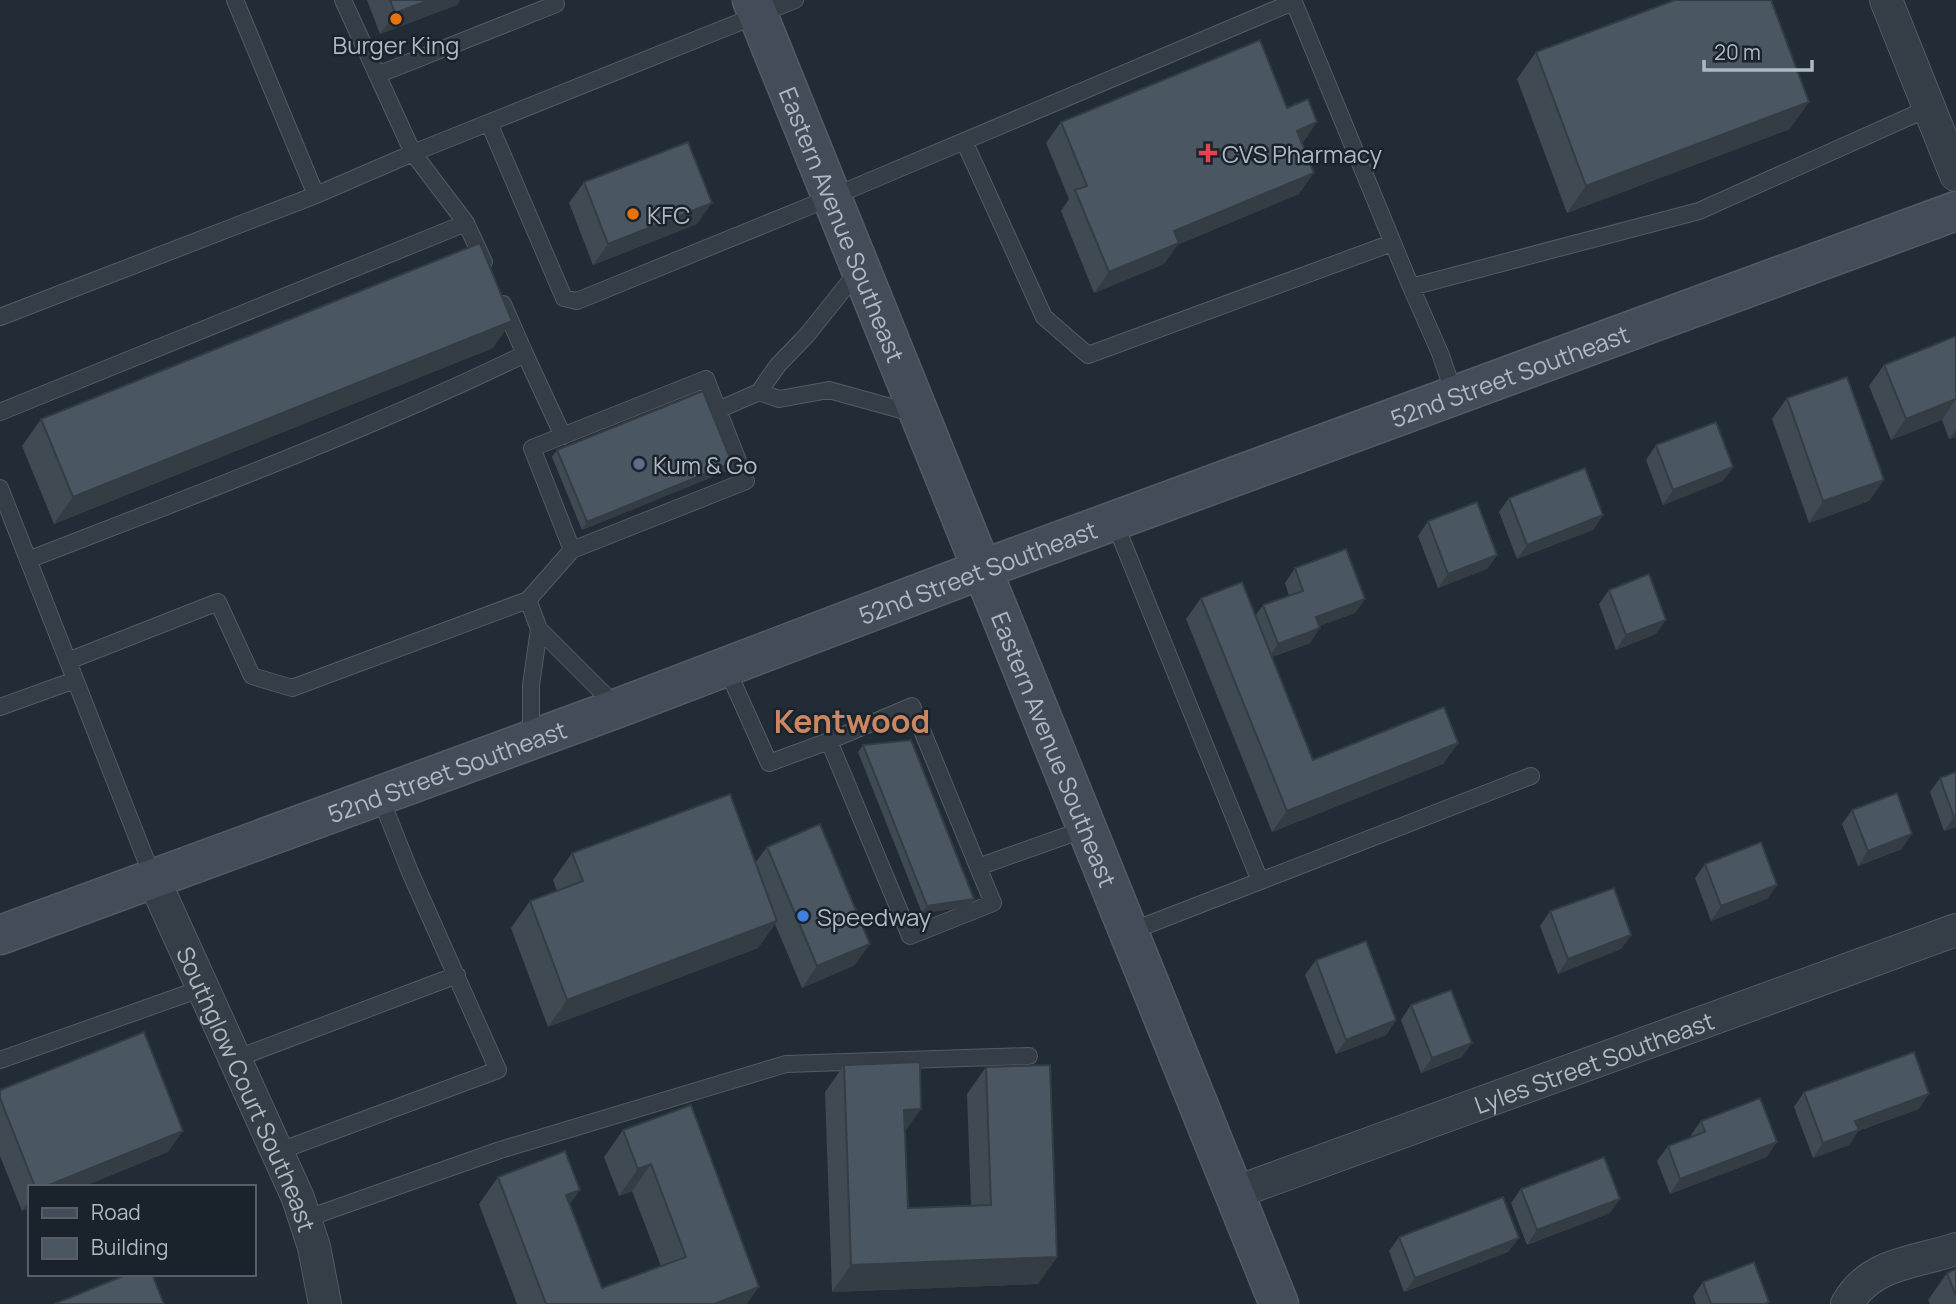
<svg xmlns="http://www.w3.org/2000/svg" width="1956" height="1304" viewBox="0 0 1956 1304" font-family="Manrope,sans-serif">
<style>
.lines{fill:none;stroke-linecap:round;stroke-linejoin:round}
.lane-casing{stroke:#525c64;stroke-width:18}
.street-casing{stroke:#525c64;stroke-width:34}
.secondary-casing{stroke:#525c64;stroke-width:41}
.lane{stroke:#353e46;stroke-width:16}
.street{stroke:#353e46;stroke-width:32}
.secondary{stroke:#434d59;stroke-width:38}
.wall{fill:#404a53}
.shaded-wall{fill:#343c44}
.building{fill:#4a5661;stroke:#343c44;stroke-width:2}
.food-dot{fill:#e8710a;stroke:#1a232b;stroke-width:2.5}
.health-dot{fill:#e0444e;stroke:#1a232b;stroke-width:2.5}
.service-dot{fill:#5c6f8a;stroke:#1a232b;stroke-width:2.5}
.shop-dot{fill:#3f7fe0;stroke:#1a232b;stroke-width:2.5}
.labels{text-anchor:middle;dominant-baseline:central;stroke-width:5;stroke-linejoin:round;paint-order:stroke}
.poi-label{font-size:24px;fill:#afb9c3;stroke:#1a232b;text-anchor:start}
.street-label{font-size:24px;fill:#afb9c3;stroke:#1a232b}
.district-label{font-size:32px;font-weight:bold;fill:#cb8662;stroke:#1a232b}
</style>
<rect width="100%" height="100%" fill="#212c36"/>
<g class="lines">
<g class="lane-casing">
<path id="lane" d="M 235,0 L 316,195
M 1293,0 L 1411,287 L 1440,353 L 1455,396
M 377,75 L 556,4 L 555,0
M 489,123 L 564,298 L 577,301 L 832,197 L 1293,2
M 964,141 L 1044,317 L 1088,355 L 1392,243
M 466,223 L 484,262
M 859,270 L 807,335 L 778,365 L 759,392 L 779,399 L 829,390 L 916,414
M 1411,287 L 1699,211 L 1929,108
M 0,317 L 316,195 L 413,153 L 795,0
M 525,354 L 563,436
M 718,410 L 706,379 L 532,448 L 572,550 L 746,481 L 718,410 L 759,392
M 0,412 L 466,223 L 413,153 L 343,0
M 0,488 L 153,878
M 1114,521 L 1260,881
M 572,550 L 528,600 L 539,629 L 618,708
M 28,560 C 195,495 364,432 525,354 L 503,304
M 68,661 L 218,602 L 252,676 L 292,688 L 528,600
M 726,667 L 769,763 L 829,741 L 910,936 L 993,903 L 978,867 L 1088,828
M 0,707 L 75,680
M 531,738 L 531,685 L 539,629
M 829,741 L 912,706 L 978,867
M 1129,932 L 1531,776
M 235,1059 L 457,975
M 0,1060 L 203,988
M 277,1152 L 498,1070 L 410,872 L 379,794
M 305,1219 L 500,1150 L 786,1064 L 1029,1056"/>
</g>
<g class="street-casing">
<g id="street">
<path d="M 1886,0 L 1956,175"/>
<path id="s1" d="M 153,878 L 298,1198 L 314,1247 L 325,1304"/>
<path id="s2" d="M 1234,1193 L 1956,930"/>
<path d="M 1847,1304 C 1871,1262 1915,1263 1956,1249"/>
</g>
</g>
<g class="secondary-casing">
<g id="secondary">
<path id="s3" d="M 752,0 L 1279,1304"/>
<path id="s4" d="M 0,935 L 618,708 L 983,569 L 1956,211"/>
</g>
</g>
<use href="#lane" class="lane"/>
<use href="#street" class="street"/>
<use href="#secondary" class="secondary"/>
</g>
<path class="wall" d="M 367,0 L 460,0 L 457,5 L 380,34 Z
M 1536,52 L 1790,129 L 1567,213 L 1517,79 Z
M 1061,122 L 1302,143 L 1299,194 L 1177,245 L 1164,264 L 1094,293 L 1061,211 L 1069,199 L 1046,143 Z
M 584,182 L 697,224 L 593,265 L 569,203 Z
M 1956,336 L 1956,437 L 1949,439 L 1942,420 L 1891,440 L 1869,386 L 1884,365 Z
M 493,348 L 54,524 L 22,446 L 41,419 Z
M 1787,398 L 1884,480 L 1869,501 L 1809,523 L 1772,419 Z
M 1656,445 L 1733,467 L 1723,481 L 1663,505 L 1646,460 Z
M 557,450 L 732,463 L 727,471 L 582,530 L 552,457 Z
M 1509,498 L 1603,515 L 1593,530 L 1517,559 L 1499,512 Z
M 1428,521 L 1497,555 L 1487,569 L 1438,588 L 1418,536 Z
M 1295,568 L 1365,599 L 1355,613 L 1319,626 L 1310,643 L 1272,657 L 1313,760 L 1458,743 L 1443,764 L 1272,832 L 1186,619 L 1201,598 L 1255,616 L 1263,605 L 1289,596 L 1285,583 Z
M 1609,590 L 1656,634 L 1616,650 L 1599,604 Z
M 863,745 L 969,907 L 922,913 L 858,752 Z
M 1956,772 L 1956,827 L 1944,831 L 1930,792 L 1940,778 Z
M 1852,810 L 1902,849 L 1858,866 L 1842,824 Z
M 767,847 L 855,965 L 802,988 L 775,924 L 758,948 L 548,1027 L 511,928 L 530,901 L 557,891 L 553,880 L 572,853 L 755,863 Z
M 1705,864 L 1777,885 L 1767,899 L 1711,921 L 1695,878 Z
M 1550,911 L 1631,935 L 1621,949 L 1558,974 L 1540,926 Z
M 1316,960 L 1396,1020 L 1386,1035 L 1336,1054 L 1305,975 Z
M 1411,1005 L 1462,1057 L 1421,1073 L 1401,1020 Z
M 844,1065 L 905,1132 L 908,1208 L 971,1205 L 967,1094 L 986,1067 L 1057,1257 L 1038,1284 L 832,1292 L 825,1092 Z
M 0,1090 L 168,1152 L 82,1187 L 30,1187 L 30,1208 L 22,1211 L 0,1156 Z
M 1804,1092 L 1919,1109 L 1858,1131 L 1849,1145 L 1813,1158 L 1794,1107 Z
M 691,1105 L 747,1304 L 517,1304 L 479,1204 L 498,1177 L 570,1204 L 602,1288 L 661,1266 L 632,1191 L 619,1196 L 604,1157 L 623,1130 Z
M 1701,1121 L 1767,1157 L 1670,1194 L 1657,1161 L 1668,1146 L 1692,1137 L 1691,1135 Z
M 1521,1189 L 1610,1213 L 1527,1245 L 1511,1203 Z
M 1399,1237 L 1519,1238 L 1508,1252 L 1404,1292 L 1389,1251 Z
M 1956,1269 L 1956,1304 L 1930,1304 L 1928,1300 L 1947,1273 Z
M 1703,1282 L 1768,1304 L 1696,1304 L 1693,1296 Z"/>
<path class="shaded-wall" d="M 429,0 L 460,0 L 457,5 L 380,34 L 395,13 Z
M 1809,102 L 1790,129 L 1567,213 L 1586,186 Z
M 1317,122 L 1303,143 L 1282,152 L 1297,131 Z
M 1314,173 L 1299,194 L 1177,245 L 1164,264 L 1094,293 L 1109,272 L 1174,231 Z
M 712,203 L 697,224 L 593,265 L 608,244 Z
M 512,321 L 493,348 L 54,524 L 73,497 Z
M 1956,399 L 1942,420 L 1891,440 L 1906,419 Z
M 1956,429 L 1956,437 L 1949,439 Z
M 732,463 L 727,471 L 582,530 L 587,522 Z
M 1733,467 L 1723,481 L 1663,505 L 1673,490 Z
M 1884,480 L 1869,501 L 1809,523 L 1823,501 Z
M 1603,515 L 1593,530 L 1517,559 L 1527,545 Z
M 1497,555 L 1487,569 L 1438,588 L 1448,574 Z
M 1365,599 L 1355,613 L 1305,631 L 1316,617 Z
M 1666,620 L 1656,634 L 1616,650 L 1626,635 Z
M 1320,628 L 1310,643 L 1268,658 L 1278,644 Z
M 1458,743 L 1443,764 L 1272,832 L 1287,811 Z
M 1956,816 L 1956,827 L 1944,831 L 1954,817 Z
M 1912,834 L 1902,849 L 1858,866 L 1868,851 Z
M 1777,885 L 1767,899 L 1711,921 L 1721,906 Z
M 974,899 L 969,907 L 922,913 L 927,906 Z
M 777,921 L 758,948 L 548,1027 L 567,1000 Z
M 1631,935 L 1621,949 L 1558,974 L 1568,959 Z
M 870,944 L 855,965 L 802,988 L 817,966 Z
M 1396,1020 L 1386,1035 L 1336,1054 L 1346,1040 Z
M 1472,1043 L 1462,1057 L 1421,1073 L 1432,1058 Z
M 1929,1094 L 1919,1109 L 1858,1131 L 1849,1145 L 1813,1158 L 1823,1143 L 1855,1121 Z
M 921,1109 L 902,1136 L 904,1110 Z
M 183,1131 L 168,1152 L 82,1187 L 44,1187 Z
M 1777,1142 L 1767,1157 L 1670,1194 L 1680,1179 Z
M 651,1164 L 632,1191 L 619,1196 L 638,1169 Z
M 580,1190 L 561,1217 L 566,1195 Z
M 1620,1199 L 1610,1213 L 1527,1245 L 1537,1230 Z
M 30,1200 L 30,1208 L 22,1211 Z
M 1519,1238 L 1508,1252 L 1404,1292 L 1415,1278 Z
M 1057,1257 L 1038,1284 L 832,1292 L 851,1265 Z
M 759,1287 L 747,1304 L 714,1304 Z"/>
<path class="building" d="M 390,0 L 429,0 L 395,13 Z
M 1675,0 L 1771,0 L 1809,102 L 1586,186 L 1536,52 Z
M 1260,40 L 1287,108 L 1308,99 L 1317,122 L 1297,131 L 1314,173 L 1174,231 L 1179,243 L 1109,272 L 1075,190 L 1087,186 L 1061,122 Z
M 688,142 L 712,203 L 608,244 L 584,182 Z
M 480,243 L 512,321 L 73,497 L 41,419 Z
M 1956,336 L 1956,399 L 1906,419 L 1884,365 Z
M 1847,377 L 1884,480 L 1823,501 L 1787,398 Z
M 703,391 L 732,463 L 587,522 L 557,450 Z
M 1716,422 L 1733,467 L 1673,490 L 1656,445 Z
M 1585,468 L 1603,515 L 1527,545 L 1509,498 Z
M 1477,502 L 1497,555 L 1448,574 L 1428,521 Z
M 1346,549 L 1365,599 L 1316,617 L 1320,628 L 1278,644 L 1263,605 L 1303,591 L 1295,568 Z
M 1649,574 L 1666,620 L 1626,635 L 1609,590 Z
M 1242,582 L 1313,760 L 1444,707 L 1458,743 L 1287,811 L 1201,598 Z
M 911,740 L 974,899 L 927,906 L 863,745 Z
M 1956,772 L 1956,816 L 1954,817 L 1940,778 Z
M 1897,793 L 1912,834 L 1868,851 L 1852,810 Z
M 730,794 L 777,921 L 567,1000 L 530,901 L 583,881 L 572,853 Z
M 820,824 L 870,944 L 817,966 L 767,847 Z
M 1761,842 L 1777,885 L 1721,906 L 1705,864 Z
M 1614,888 L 1631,935 L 1568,959 L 1550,911 Z
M 1366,941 L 1396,1020 L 1346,1040 L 1316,960 Z
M 1451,990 L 1472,1043 L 1432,1058 L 1411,1005 Z
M 144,1032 L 183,1131 L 44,1187 L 35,1187 L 0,1098 L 0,1090 Z
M 1914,1052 L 1929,1094 L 1855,1121 L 1859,1130 L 1823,1143 L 1804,1092 Z
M 920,1062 L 921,1109 L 904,1110 L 908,1208 L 991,1205 L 986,1067 L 1050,1065 L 1057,1257 L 851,1265 L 844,1065 Z
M 1760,1098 L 1777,1142 L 1680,1179 L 1668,1146 L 1705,1132 L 1701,1121 Z
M 691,1105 L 759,1287 L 714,1304 L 546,1304 L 498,1177 L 565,1151 L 580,1190 L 566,1195 L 602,1288 L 686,1257 L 651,1164 L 638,1169 L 623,1130 Z
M 1604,1157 L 1620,1199 L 1537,1230 L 1521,1189 Z
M 1503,1197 L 1519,1238 L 1415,1278 L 1399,1237 Z
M 1754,1262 L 1769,1302 L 1765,1304 L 1711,1304 L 1703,1282 Z
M 1956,1269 L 1956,1296 L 1947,1273 Z
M 128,1274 L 152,1274 L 164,1304 L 54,1304 Z"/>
<g class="food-dot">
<circle cx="396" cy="19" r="7"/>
<circle cx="633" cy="214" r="7"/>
</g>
<path class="health-dot" d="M1204.5 142.5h7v7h7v7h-7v7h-7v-7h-7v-7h7z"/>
<circle class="service-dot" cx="639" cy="464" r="7"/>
<circle class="shop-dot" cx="803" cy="916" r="7"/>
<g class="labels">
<g class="poi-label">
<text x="396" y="44" text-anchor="middle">Burger King</text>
<text x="1222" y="153">CVS Pharmacy</text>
<text x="647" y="214">KFC</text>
<text x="653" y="464">Kum &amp; Go</text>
<text x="817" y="916">Speedway</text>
</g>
<g class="street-label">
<text stroke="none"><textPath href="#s3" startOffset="242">Eastern Avenue Southeast</textPath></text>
<text stroke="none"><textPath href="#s4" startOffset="1610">52nd Street Southeast</textPath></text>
<text stroke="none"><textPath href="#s4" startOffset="1043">52nd Street Southeast</textPath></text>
<text stroke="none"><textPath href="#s3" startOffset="808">Eastern Avenue Southeast</textPath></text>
<text stroke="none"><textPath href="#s4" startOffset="476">52nd Street Southeast</textPath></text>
<text stroke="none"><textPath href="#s2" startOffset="383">Lyles Street Southeast</textPath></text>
<text stroke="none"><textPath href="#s1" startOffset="231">Southglow Court Southeast</textPath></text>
</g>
<g class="district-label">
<text x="852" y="721">Kentwood</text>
</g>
</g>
<rect x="28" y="1185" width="228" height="91" fill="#1a232b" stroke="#565f68" stroke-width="2"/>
<rect x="42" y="1208" width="35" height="10" fill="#434d59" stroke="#565f68" stroke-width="2"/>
<text x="91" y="1220" font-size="21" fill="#afb9c3">Road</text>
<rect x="42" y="1238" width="35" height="21" fill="#4a5661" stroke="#565f68" stroke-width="2"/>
<text x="91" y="1255" font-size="21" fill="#afb9c3">Building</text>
<path d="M1704 60v10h108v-10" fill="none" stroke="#afb9c3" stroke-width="3.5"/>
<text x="1714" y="60" font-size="21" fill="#afb9c3" stroke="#1a232b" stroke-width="5" paint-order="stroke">20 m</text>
</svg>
